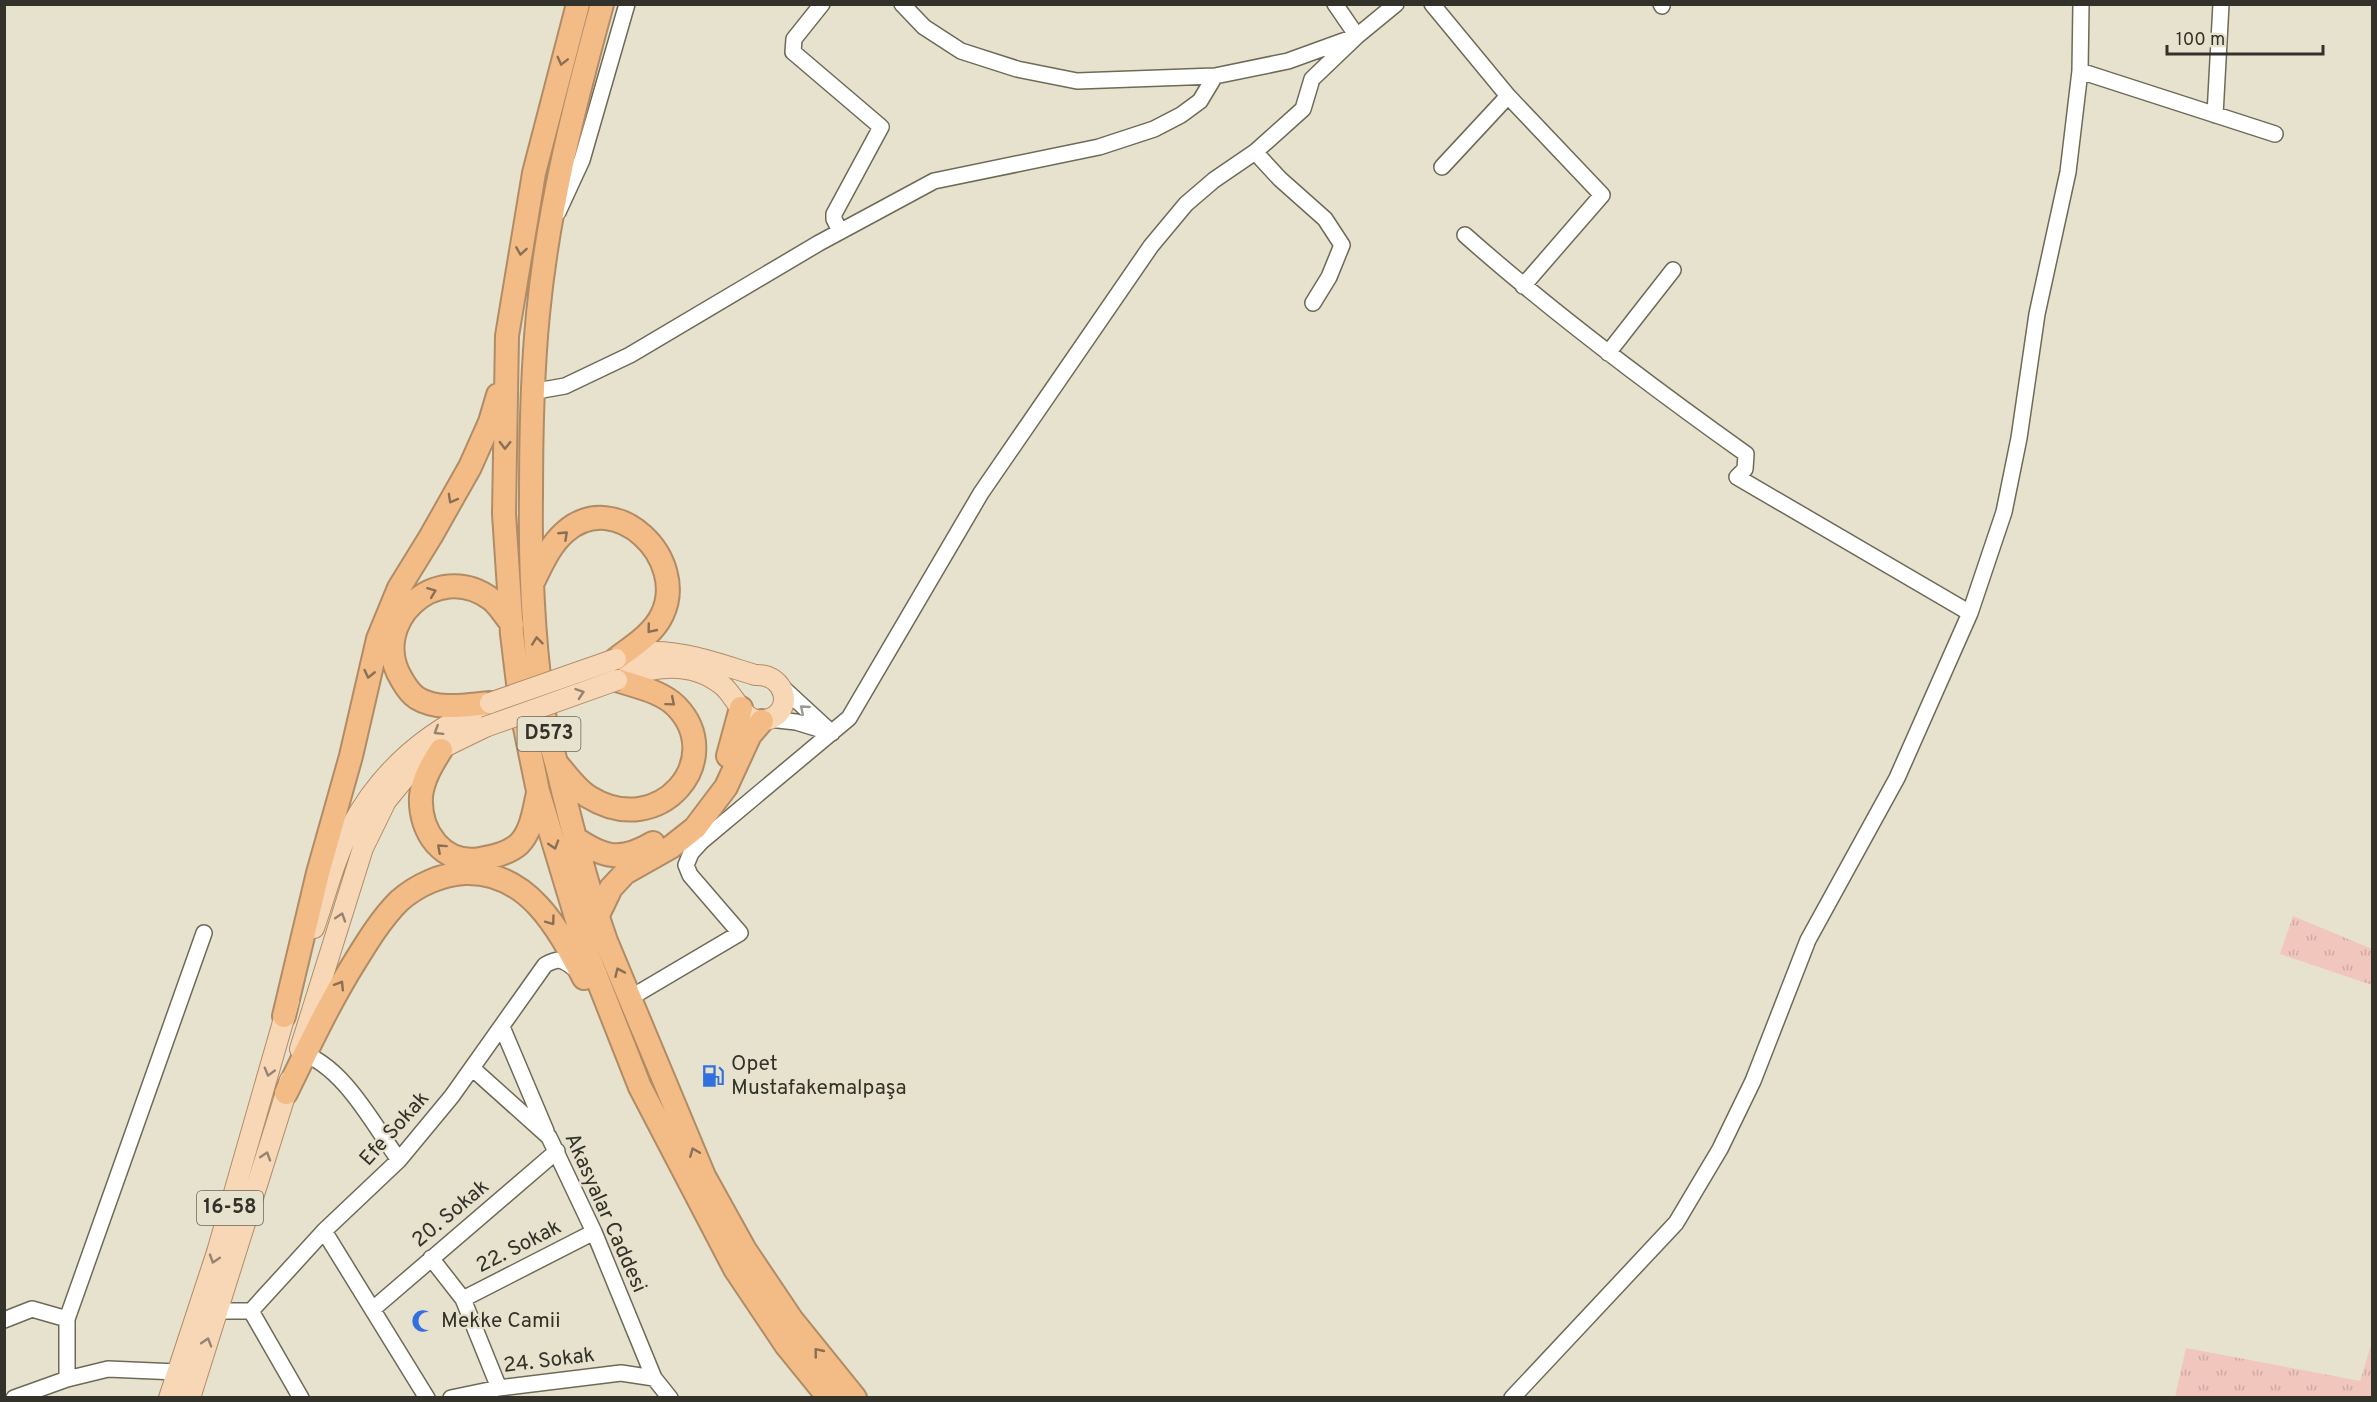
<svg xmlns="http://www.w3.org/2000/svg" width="2377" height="1402" viewBox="0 0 2377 1402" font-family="Overpass,sans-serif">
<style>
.grass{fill:url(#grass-tufts)}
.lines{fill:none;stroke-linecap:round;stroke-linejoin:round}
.minor-casing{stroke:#6e6a58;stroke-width:18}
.major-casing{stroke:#b08c66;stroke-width:22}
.highway-casing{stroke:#b08c66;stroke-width:26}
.minor{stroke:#fff;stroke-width:15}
.major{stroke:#f8d7b7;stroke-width:20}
.highway{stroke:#f3bc87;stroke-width:22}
.major-bridge-casing{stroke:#b08c66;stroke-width:22;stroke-linecap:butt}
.major-bridge{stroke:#f8d7b7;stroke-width:20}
.oneway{stroke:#897054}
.oneway2{stroke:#968470}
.oneway3{stroke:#999894}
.labels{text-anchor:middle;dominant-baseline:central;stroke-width:4.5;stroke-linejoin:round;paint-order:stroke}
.shield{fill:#e6e2cd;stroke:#69675b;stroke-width:1.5}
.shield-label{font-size:20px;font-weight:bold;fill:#33322a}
.poi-label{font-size:21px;fill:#33322a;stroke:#e6e2cd;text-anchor:start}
.street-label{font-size:21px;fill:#33322a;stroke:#e6e2cd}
</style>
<defs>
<pattern id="grass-tufts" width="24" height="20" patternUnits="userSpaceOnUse" patternTransform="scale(1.5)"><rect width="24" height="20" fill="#f1c6bd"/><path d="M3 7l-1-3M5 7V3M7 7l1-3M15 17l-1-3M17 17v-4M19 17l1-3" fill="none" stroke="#cfaba3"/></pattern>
</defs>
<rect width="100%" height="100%" fill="#e6e2cd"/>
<path class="grass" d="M 2293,916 L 2372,949 L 2372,985 L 2280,954 Z
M 2372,1342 L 2372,1397 L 2175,1397 L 2186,1348 L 2360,1381 Z"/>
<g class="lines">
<g class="minor-casing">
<path id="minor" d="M 822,4 L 794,39 L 793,52 L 881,127 L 834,214 L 834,219 L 840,231
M 902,4 L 924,27 L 961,51 L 1017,69 L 1077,81 L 1215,76 L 1288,61 L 1357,36 L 1396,4
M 1432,4 L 1508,96 L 1602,195 L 1523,286
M 1661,4 L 1662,6
M 2080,71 L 2275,134
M 2215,115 L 2221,4
M 1255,152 L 1280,179 L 1325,219 L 1342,245 L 1329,277 L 1313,303
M 1442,167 L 1508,96
M 558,212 L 582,160 L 627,4
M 1465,235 C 1554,314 1649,385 1746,454 L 1745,469 L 1737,477 L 1970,613
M 1608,353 L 1673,270
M 531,392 L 565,386 L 630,355 L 819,243 L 934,181 L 1099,147 L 1154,129 L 1181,115 L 1200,101 L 1215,76
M 769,719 L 796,722 L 832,733 L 782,687
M 630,998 L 740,933 L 690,875 L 686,865 L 691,853 L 702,841 L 849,718 L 981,493 L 1151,246 L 1186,204 L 1214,180 L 1255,152 L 1303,109 L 1312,79 L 1357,36 L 1335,4
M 502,1027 L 546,1131
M 299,1052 C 343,1065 373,1124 399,1160
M 472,1068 L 549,1137 L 594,1232 L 654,1378 L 670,1398
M 324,1231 L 427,1398
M 431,1258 L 463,1299 L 499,1388
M 463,1299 L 594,1232
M 373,1309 L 557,1151
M 217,1311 L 251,1311 L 324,1231 L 399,1160 L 452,1096 L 545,965 C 561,956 564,961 578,971
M 251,1311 L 301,1398
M 4,1320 L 32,1309 L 67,1319
M 67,1379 L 67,1319 L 204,933
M 14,1398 L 67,1379 L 108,1369 L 177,1372 L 187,1376
M 451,1398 L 499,1388 L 621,1373 L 654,1378
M 1512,1398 L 1676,1223 L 1720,1149 L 1753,1081 L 1808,940 L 1897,778 L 1970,613 L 2004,512 L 2019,438 L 2037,314 L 2068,172 L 2080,71 L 2081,4"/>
</g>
<g class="major-casing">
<path id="major" d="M 616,659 C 628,657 642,652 654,652 C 689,652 722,665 755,675 C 787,673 795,713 766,720 C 743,725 737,697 722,685 C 691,660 651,666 617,680
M 314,928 C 326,894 335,857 352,825 C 381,771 427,732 482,707
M 300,1049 L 363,848 L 386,801 L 409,773 L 444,747 L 485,727
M 169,1398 L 217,1252 L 289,1001
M 190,1398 L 290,1080"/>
</g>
<g class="highway-casing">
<path id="highway" d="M 578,4 L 534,173 L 507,336 L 504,514 L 512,634 L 521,708 L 538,791 L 586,950 L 640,1087 L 735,1269 L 786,1345 L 829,1398
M 602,4 C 574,106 548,209 538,314 C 532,374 531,435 531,495 C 530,570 533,646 545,720 C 548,735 553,751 557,766 C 571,825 586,884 606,941 L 704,1176 L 745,1250 L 792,1320 L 855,1398
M 533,582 C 542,564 550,545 565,532 C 616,487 689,559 662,615 C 653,634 633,646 616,659
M 490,703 C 467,705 438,711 417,698 C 411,694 406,687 402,680 C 367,624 436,558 491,599 C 499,605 505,616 512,624
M 441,750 C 432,764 423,779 421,796 C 419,832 443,865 480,859 C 493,857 509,853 519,844 C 532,831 534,810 538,793
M 728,756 L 741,708
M 557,764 C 566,774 577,790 589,797 C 660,841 728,759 676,706 C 661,691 637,687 617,680
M 575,838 C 604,858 621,862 653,843
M 597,917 L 611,888 L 625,873 L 671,847 L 695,828 L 726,787 L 750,735 L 762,721
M 284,1016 L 318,873 L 351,756 L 378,639 L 399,588 L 431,536 L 470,467 L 490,422 L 498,395
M 286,1093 C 308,1048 329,1003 356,960 C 369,939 382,918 399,901 C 417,885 442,874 465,873 C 529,871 559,930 584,978"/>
</g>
<use href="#minor" class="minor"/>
<use href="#major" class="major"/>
<use href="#highway" class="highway"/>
<g class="major-bridge-casing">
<path id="major-bridge" d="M 490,703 L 616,659
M 485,727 L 617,680"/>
</g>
<use href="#major-bridge" class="major-bridge"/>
</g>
<defs><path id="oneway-chevron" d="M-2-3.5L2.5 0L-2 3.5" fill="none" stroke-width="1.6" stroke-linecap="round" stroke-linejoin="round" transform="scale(1.5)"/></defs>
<g class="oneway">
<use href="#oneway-chevron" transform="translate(562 61) rotate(104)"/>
<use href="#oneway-chevron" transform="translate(521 251) rotate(99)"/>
<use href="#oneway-chevron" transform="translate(505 445) rotate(91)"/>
<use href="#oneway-chevron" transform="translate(452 499) rotate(119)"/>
<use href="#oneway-chevron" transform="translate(564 535) rotate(-43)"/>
<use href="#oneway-chevron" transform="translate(432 592) rotate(-21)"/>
<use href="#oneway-chevron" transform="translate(651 629) rotate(129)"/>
<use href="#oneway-chevron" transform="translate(537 641) rotate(-96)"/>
<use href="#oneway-chevron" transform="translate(369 674) rotate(103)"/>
<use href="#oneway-chevron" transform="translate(671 702) rotate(40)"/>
<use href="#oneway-chevron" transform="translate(554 845) rotate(73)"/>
<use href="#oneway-chevron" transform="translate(441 848) rotate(-138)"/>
<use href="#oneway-chevron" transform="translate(551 921) rotate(54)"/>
<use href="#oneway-chevron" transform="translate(619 972) rotate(-114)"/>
<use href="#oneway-chevron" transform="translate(340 985) rotate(-58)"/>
<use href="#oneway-chevron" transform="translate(694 1152) rotate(-112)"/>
<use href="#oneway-chevron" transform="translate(818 1352) rotate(-129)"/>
</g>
<g class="oneway2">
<use href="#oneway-chevron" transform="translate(580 693) rotate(-19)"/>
<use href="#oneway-chevron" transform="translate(438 731) rotate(148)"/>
<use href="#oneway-chevron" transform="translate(341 917) rotate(-72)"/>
<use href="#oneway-chevron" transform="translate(269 1072) rotate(106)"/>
<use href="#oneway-chevron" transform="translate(266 1156) rotate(-72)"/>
<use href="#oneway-chevron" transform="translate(214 1259) rotate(108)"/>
<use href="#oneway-chevron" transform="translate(207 1342) rotate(-73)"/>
</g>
<use class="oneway3" href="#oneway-chevron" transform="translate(804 709) rotate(-139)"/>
<defs>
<g id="fuel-bare" transform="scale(1.8)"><path d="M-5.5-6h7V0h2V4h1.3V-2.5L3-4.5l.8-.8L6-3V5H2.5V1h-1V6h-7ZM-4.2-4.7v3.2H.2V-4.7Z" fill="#3170de" stroke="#e6e2cd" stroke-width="2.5" paint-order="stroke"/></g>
<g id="mosque-bare" transform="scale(1.8)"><path d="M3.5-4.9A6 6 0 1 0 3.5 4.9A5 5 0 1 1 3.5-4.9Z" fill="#3170de" stroke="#e6e2cd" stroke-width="2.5" paint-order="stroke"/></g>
</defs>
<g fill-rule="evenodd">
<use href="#fuel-bare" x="713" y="1076"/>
<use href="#mosque-bare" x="423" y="1321"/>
</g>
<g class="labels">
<g class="shield">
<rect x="517.5" y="717" width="63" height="34" rx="4.5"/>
<rect x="197" y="1191" width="66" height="34" rx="4.5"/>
</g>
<g class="shield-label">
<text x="549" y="734">D573</text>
<text x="230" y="1208">16-58</text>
</g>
<g class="poi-label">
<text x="731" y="1064">Opet<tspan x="731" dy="24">Mustafakemalpaşa</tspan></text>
<text x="441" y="1321">Mekke Camii</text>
</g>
<g class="street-label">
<text transform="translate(395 1129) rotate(-48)">Efe Sokak</text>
<text transform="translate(605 1213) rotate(66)">Akasyalar Caddesi</text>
<text transform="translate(451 1214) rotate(-40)">20. Sokak</text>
<text transform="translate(519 1247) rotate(-27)">22. Sokak</text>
<text transform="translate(549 1361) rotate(-7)">24. Sokak</text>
</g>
</g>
<rect width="2377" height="1402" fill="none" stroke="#33322a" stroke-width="12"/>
<path d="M2167 45v9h156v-9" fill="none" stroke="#33322a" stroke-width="3"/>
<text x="2176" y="45" font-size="18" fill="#33322a" stroke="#e6e2cd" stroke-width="4.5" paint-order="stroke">100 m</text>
</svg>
